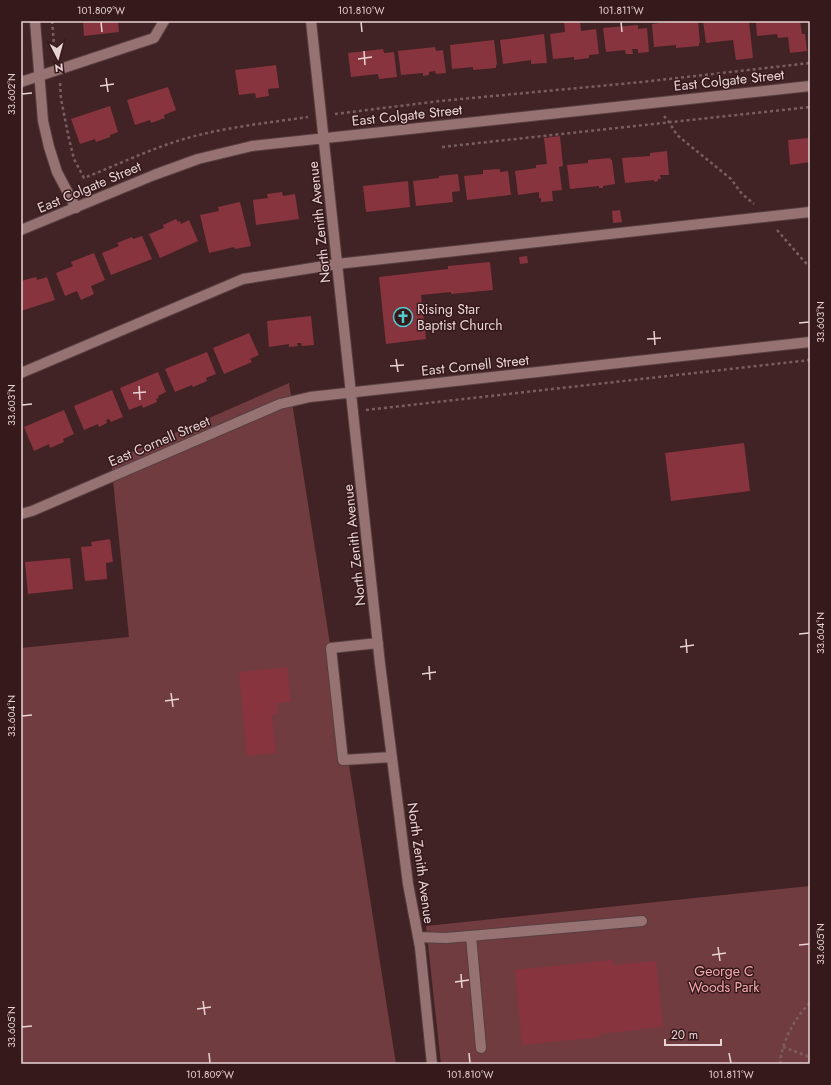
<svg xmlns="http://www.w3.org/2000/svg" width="831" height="1085" viewBox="0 0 831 1085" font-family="Jost,sans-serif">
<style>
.green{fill:#713c40}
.building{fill:#87343e}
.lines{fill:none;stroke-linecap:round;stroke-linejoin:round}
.minor-casing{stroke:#583f41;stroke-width:12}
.path{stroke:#795e60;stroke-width:2.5;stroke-dasharray:3 3;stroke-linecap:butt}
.minor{stroke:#967273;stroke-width:10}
.ticks{fill:none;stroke:#e8d3d4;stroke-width:1.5}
.labels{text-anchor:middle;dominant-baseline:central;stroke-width:3;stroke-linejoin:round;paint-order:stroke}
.street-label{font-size:14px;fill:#e8d3d4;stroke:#36191b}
.poi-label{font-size:14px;fill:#e8d3d4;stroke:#36191b;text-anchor:start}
.park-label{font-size:14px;fill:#f5acb0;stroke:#36191b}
.neatline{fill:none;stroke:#e8d3d4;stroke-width:1.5}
.ticks-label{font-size:10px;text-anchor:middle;fill:#e8d3d4}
</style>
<rect width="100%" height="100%" fill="#412325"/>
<path class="green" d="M 289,383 L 396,1064 L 21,1064 L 21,648 L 129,637 L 111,461 Z
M 810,886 L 810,1064 L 441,1064 L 426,926 Z"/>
<path class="building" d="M 83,21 L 118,21 L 119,32 L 84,36 Z
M 564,21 L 580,21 L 581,31 L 596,29 L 599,54 L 589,55 L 589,58 L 574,60 L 574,57 L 553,59 L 550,34 L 565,32 Z
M 675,21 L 698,21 L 700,43 L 699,43 L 699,46 L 676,48 L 676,45 L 654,47 L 652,24 Z
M 703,21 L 749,21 L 753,58 L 736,60 L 733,40 L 706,43 Z
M 756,21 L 800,21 L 802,34 L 805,34 L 807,51 L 790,53 L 788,37 L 778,38 L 777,34 L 757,36 Z
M 638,25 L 638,29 L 647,28 L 649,52 L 638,53 L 638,49 L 632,49 L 633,54 L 626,54 L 625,50 L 606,52 L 603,28 Z
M 544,34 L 547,63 L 531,64 L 531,60 L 503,64 L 500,40 Z
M 494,40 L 497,64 L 496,65 L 496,68 L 473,70 L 473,67 L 452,69 L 450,45 Z
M 435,47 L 436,51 L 443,50 L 446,73 L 436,74 L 435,71 L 429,72 L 429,75 L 423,76 L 423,73 L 401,75 L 398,51 Z
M 383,49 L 384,53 L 394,52 L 397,77 L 379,79 L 378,74 L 351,77 L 348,53 Z
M 276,65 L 279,88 L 268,89 L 269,96 L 256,98 L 255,93 L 239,95 L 235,70 Z
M 168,87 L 176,110 L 164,115 L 165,118 L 151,123 L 150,120 L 135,125 L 127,100 Z
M 110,106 L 118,132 L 110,135 L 110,137 L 96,142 L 95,139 L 80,144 L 71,119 Z
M 808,135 L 810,135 L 810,162 L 790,165 L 788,140 L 808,138 Z
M 560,136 L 563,166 L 559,167 L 562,190 L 552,191 L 553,201 L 541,202 L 541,198 L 539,198 L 539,192 L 518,195 L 515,171 L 536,168 L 536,165 L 547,164 L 544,138 Z
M 667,151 L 669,175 L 660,175 L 661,179 L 658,179 L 658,181 L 654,182 L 654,180 L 625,183 L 622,158 L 650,156 L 650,153 Z
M 610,158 L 611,160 L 612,160 L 615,184 L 603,186 L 603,188 L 599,188 L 599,186 L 570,189 L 567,165 L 588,163 L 588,160 Z
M 500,169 L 500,172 L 508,171 L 511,195 L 467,200 L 464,176 L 483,174 L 483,170 Z
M 458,174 L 460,191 L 452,192 L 453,202 L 416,206 L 413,181 L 439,178 L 439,176 Z
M 408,181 L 410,207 L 366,212 L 363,186 Z
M 282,192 L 283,196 L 295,194 L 299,219 L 256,225 L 253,200 L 268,198 L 267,194 Z
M 240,202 L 251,246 L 235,249 L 234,247 L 209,253 L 200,215 L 219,211 L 218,207 Z
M 620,210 L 622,222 L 613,223 L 612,211 Z
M 176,219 L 178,222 L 180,221 L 181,224 L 189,220 L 198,241 L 160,258 L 149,234 L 164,228 L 163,225 Z
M 142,236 L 152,259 L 111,275 L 102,253 L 119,246 L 117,243 L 132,237 L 133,239 Z
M 94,253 L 105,280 L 91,286 L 94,294 L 81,300 L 77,291 L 65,296 L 56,273 L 73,266 L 71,262 Z
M 527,256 L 528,263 L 520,264 L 519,257 Z
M 490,262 L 493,290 L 451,294 L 451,292 L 421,295 L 426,339 L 386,344 L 379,277 L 448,269 L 448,266 Z
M 36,277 L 37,280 L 47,277 L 55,300 L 21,311 L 21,286 L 22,286 L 21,281 Z
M 311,316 L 314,345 L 302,346 L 301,343 L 297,343 L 298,346 L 289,347 L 289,344 L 269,347 L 267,321 Z
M 249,333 L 259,355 L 250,359 L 252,362 L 224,374 L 213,348 Z
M 207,352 L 216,374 L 206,378 L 207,381 L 193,387 L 192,385 L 175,392 L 165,369 Z
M 158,372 L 166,392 L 158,396 L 159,398 L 156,399 L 157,402 L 143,408 L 142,405 L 129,410 L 120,388 Z
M 112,390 L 123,417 L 111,422 L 109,419 L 106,420 L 107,423 L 99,427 L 98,424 L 84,430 L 74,406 Z
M 64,410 L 74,434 L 63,439 L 64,442 L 50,448 L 49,444 L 34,451 L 24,427 Z
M 744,443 L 750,491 L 671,501 L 665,453 Z
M 110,539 L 113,562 L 106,563 L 107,579 L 85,581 L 81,547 L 92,546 L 91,542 Z
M 70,558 L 73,589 L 28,594 L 25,562 Z
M 287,667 L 291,701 L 277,703 L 278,714 L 272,715 L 276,753 L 247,756 L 239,672 Z
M 613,960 L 613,965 L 656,961 L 663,1027 L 600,1034 L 600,1037 L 522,1045 L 515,970 Z"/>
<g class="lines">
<g class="minor-casing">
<path id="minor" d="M 35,21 L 43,121 L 49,147 L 57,172 L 76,208
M 311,21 L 380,664 L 408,884 L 420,947 L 432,1064
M 21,82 L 154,38 L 164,21
M 21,230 L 154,175 L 198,159 L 252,146 L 810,86
M 21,373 L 243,279 L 337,264 L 810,212
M 21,514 L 32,511 L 280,404 L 310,397 L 810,342
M 378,643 L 331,648 L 343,760 L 392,757
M 471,936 L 481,1048
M 418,937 L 446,938 L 642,921"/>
</g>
<path class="path" d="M 52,21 L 55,56
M 60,83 L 61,99 L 69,139 L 74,159 L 84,178 C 117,165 150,149 184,139 C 225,127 267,123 308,117
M 335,114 L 440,101 L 642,82 L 810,63
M 664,116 L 669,122 L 677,135 L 731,179 L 742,194 L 754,204
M 442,147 L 810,107
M 777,230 L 803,260 L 810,267
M 366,410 L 810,360
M 783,1047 L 810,1057
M 780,1064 C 782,1040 794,1020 810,1002"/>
<use href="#minor" class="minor"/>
</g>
<path class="ticks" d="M 101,22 L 102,32M 361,22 L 362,32M 621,22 L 622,32M 364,51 L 365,65M 358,59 L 372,57M 106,78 L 108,92M 100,86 L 114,84M 22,94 L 32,93M 799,323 L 809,322M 654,331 L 655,345M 647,339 L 661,338M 396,359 L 398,372M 390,366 L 404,365M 139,386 L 140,400M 133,393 L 146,392M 22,405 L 32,404M 799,634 L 809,633M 686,639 L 687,653M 680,647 L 694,645M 429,666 L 430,680M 422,674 L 436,672M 171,693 L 173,707M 165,701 L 179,699M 22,716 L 32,715M 799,945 L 809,944M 718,947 L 720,961M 712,955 L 726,953M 461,974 L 462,988M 455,982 L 469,980M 203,1001 L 205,1015M 197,1009 L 211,1007M 22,1027 L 32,1026M 209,1053 L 210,1063M 469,1053 L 470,1063M 729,1053 L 731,1063"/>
<defs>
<g id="church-ring" transform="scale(1)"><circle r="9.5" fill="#36191b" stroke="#52cdcd" stroke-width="1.5"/><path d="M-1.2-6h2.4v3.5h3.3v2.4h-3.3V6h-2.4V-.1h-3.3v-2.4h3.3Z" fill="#52cdcd"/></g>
</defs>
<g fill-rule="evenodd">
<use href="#church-ring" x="403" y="317"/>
</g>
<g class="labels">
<g class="street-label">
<text transform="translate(729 80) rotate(-6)">East Colgate Street</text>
<text transform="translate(407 115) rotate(-6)">East Colgate Street</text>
<text transform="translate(89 187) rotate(-23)">East Colgate Street</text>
<text transform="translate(319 222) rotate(-96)">North Zenith Avenue</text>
<text transform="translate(475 365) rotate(-6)">East Cornell Street</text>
<text transform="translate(159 441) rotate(-23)">East Cornell Street</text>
<text transform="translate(354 545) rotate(-96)">North Zenith Avenue</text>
<text transform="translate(421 863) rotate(82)">North Zenith Avenue</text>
</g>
<g class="poi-label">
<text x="417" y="309">Rising Star<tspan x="417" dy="16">Baptist Church</tspan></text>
</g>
<g class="park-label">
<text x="724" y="971">George C<tspan x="724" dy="16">Woods Park</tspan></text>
</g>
</g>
<rect width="831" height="1085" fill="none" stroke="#36191b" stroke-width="44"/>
<g transform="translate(58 58) rotate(174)" stroke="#36191b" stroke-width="3" paint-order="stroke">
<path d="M0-3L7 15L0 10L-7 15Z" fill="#e8d3d4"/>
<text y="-6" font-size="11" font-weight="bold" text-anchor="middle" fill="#e8d3d4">N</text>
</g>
<path d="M665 1039v6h56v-6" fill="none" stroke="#e8d3d4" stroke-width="2"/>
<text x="671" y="1039" font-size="12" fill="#e8d3d4" stroke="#36191b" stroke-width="3" paint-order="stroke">20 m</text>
<rect x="22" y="22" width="787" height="1041" class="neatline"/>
<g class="ticks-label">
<text x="101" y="14">101.809°W</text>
<text x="361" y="14">101.810°W</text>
<text x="621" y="14">101.811°W</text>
<text transform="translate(11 94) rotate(-90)" y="4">33.602°N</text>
<text transform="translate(820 322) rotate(-90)" y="4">33.603°N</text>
<text transform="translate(11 405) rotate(-90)" y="4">33.603°N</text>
<text transform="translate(820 633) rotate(-90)" y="4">33.604°N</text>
<text transform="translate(11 716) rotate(-90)" y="4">33.604°N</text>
<text transform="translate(820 944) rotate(-90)" y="4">33.605°N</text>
<text transform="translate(11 1027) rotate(-90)" y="4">33.605°N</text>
<text x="210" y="1078">101.809°W</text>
<text x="470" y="1078">101.810°W</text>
<text x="731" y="1078">101.811°W</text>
</g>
</svg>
